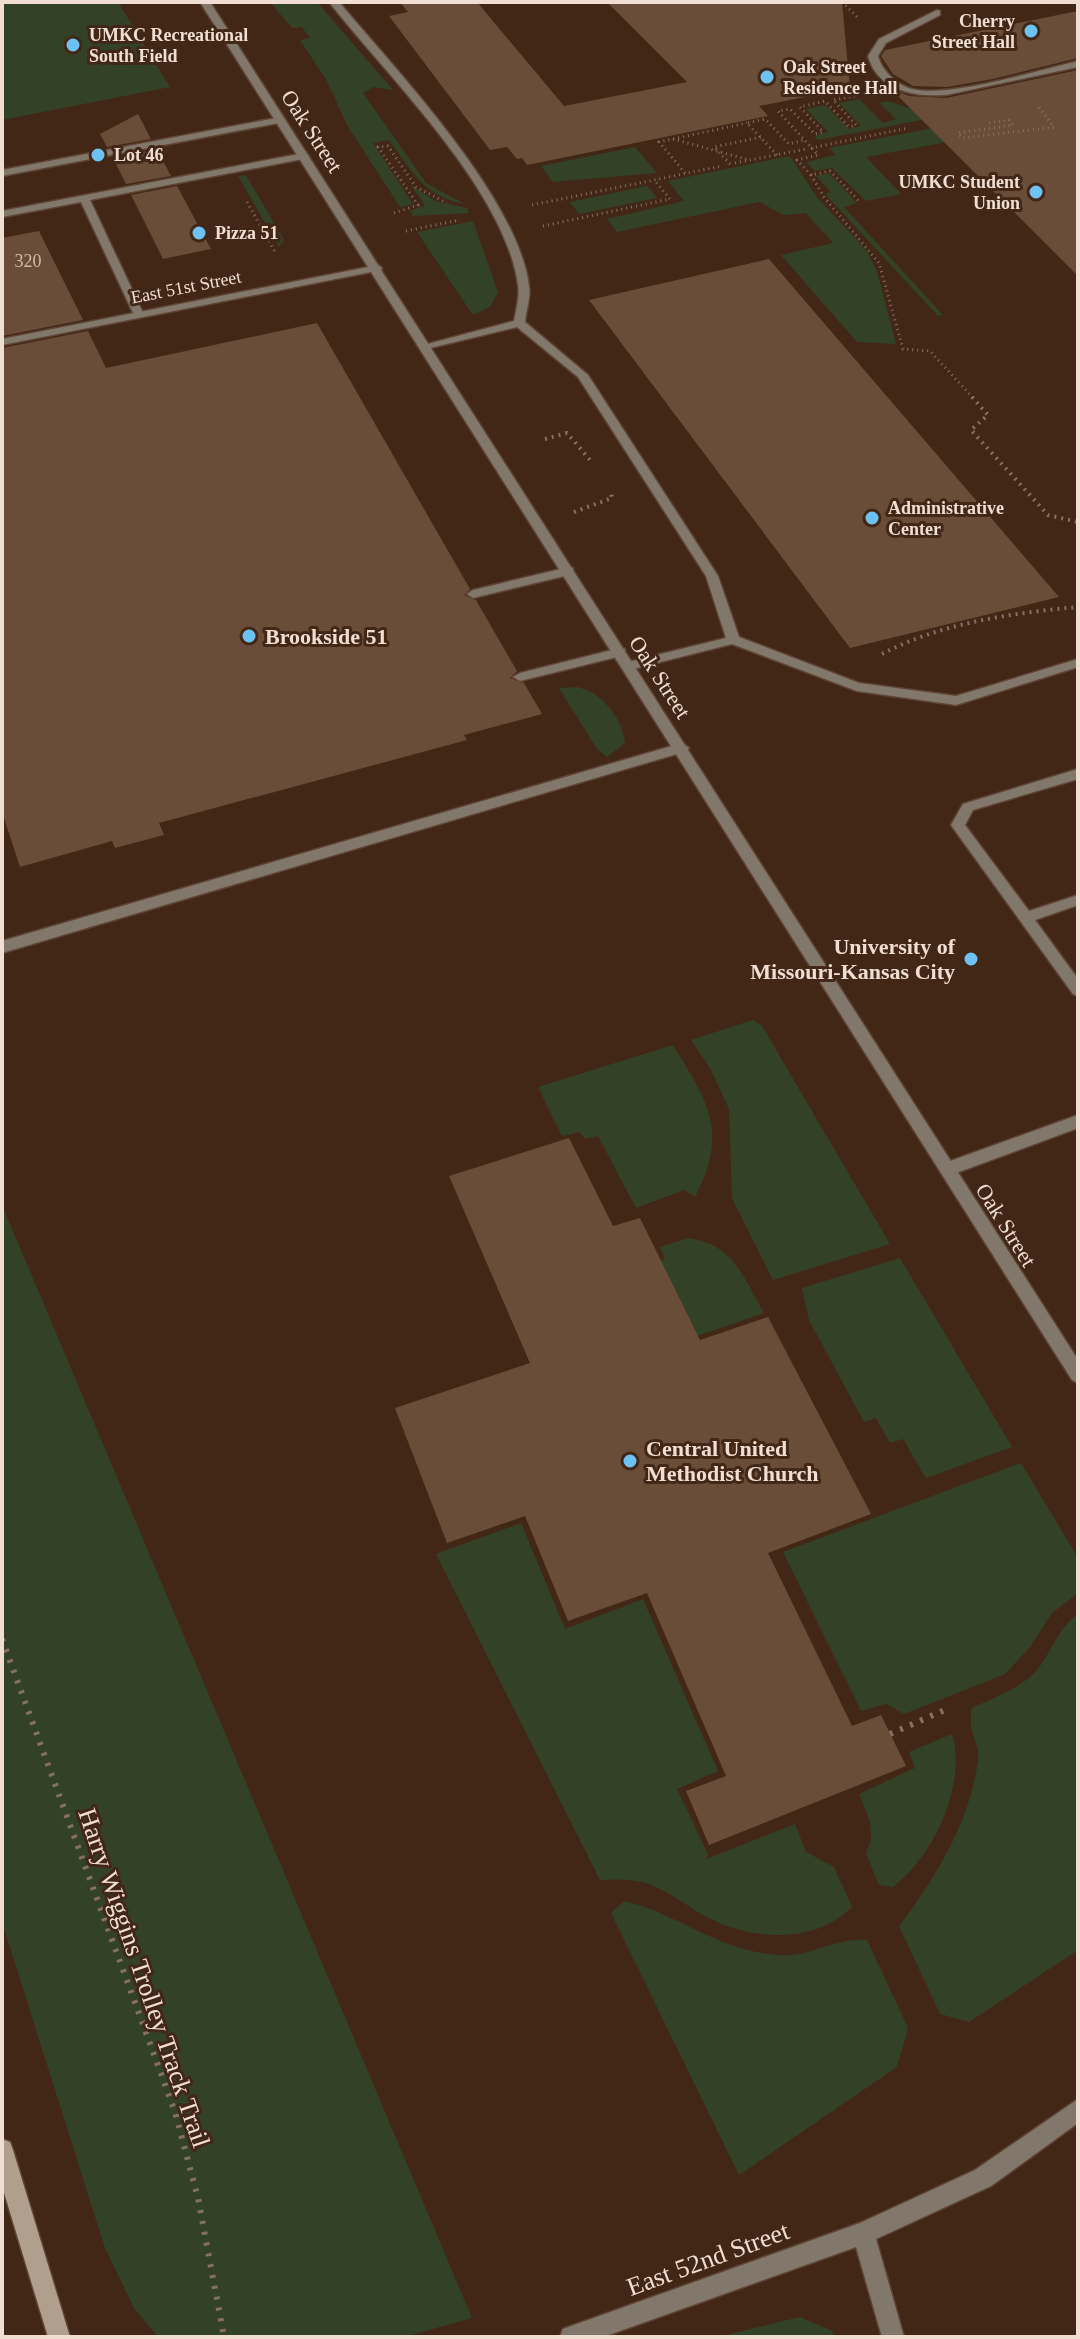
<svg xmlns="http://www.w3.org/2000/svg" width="1080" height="2339" viewBox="0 0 1080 2339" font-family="'Times New Roman',serif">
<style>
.green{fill:#334227}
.building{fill:#694d38}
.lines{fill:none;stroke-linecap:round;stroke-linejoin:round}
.lane-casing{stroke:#5e4434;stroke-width:3}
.street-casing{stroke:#5e4434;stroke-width:3}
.secondary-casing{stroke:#5e4434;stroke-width:3}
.path-far2{stroke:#877061;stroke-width:3;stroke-dasharray:1 4;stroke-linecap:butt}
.path-far1{stroke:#877061;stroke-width:4;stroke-dasharray:2 5;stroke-linecap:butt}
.path{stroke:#877061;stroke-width:6;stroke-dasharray:3 8;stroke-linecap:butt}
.lane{fill:#82776b;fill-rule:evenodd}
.street{fill:#82776b;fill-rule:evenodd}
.secondary{fill:#b19f8d;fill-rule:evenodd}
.poi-dot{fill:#6dc2f3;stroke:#422716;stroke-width:3}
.labels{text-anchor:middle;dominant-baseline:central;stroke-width:6;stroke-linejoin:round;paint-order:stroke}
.far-poi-label{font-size:18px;font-weight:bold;fill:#f0ded3;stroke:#422716;text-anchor:start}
.number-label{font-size:18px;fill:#cebaac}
.far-street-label{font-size:18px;fill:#f0ded3;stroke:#422716}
.street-label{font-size:22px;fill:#f0ded3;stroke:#422716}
.poi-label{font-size:22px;font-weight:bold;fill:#f0ded3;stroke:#422716;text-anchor:start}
.near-street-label{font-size:26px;fill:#f0ded3;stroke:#422716}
</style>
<rect width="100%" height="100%" fill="#422716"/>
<path class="green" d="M 2,2 L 118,2 L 170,87 L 2,120 Z
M 270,2 L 317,2 L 393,90 L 374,87 L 363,93 L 426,183 L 465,204 C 425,197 411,171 389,140 L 373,143 L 413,204 L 400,207 L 347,125 L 327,81 L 300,40 L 310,38 L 302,27 L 292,28 Z
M 859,99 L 883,123 L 896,119 L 879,103 L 888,101 L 937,117 L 818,140 L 814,136 L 828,132 L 806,109 L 825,105 L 849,129 L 861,126 L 839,103 Z
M 944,126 L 958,140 L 866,157 L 901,194 L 866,201 L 832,168 L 815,171 L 806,162 L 835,155 L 829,148 Z
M 635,147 L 657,173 L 553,182 L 541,166 Z
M 790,156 L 816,196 L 866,250 L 877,271 L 896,344 L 857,342 L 781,255 L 833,243 L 806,213 L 784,215 L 759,202 L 617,232 L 607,219 L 684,201 L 668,181 Z
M 829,173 L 857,203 L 844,207 L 943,315 L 938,316 L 825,194 L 831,192 L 816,176 Z
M 246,175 L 284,240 L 279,247 L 238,176 Z
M 410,184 L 435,201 L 467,208 L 469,213 L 413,216 L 410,211 L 425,205 Z
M 647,186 L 657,198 L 579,214 L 570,202 Z
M 473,221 L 498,292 L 490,307 L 473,315 L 417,232 Z
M 577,687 C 601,692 623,718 625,743 L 607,757 L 597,749 L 559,688 Z
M 753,1020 L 762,1026 L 890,1244 L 773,1280 L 732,1198 L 729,1109 L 711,1070 L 691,1040 Z
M 673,1045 C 708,1102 729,1132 695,1197 L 684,1190 L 636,1208 L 598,1136 L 585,1139 L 580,1132 L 562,1136 L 538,1087 Z
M 2,1205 L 472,2318 L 404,2337 L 158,2337 L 134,2308 L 105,2248 L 2,1922 Z
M 688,1238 C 735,1245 742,1276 764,1313 L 677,1343 L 639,1267 L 665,1259 L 660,1247 Z
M 900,1258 L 1012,1447 L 926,1478 L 903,1439 L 890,1443 L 876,1418 L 864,1422 L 809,1320 L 802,1288 Z
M 1021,1463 L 1078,1558 L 1078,1593 L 1052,1613 L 1030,1647 L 1005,1674 L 904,1714 L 886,1704 L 861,1711 L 783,1552 Z
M 521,1523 L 565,1629 L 643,1599 L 718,1771 L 677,1789 L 708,1854 L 706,1859 L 795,1824 L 806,1852 L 834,1867 L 852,1907 C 813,1946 748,1940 703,1915 C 684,1904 664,1888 643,1882 C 628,1879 615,1879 600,1880 L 436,1554 Z
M 1078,1614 L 1078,1950 L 969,2022 L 940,2014 L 899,1926 C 936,1877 969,1824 978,1761 C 981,1743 966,1733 972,1708 C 995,1697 1026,1687 1041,1665 C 1053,1647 1060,1627 1078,1614 Z
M 952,1734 C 967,1785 934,1855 893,1887 L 879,1885 L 866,1853 C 877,1831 868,1816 859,1794 L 915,1768 L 909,1752 Z
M 624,1901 C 679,1914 714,1949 776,1955 C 811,1958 835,1937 867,1940 L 908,2028 L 897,2067 L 739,2175 L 611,1913 Z
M 800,2317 L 832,2331 L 835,2337 L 718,2337 Z"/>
<path class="building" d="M 400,2 L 477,2 L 564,106 L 687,82 L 607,2 L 842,2 L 850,88 L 759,106 L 768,116 L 527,165 L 522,158 L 517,159 L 507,147 L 490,150 L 389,16 L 408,12 Z
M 1078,11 L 1078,58 L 993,79 L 947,87 L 913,86 L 893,74 L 881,56 L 885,50 Z
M 1078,70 L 1078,276 L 891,89 L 909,96 L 946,98 Z
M 138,114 L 151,139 L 107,147 L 100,134 Z
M 157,149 L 171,176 L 126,184 L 113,158 Z
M 177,186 L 211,249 L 163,259 L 131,195 Z
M 39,231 L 83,320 L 2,336 L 2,238 Z
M 769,259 L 1059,597 L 850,648 L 589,300 Z
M 317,323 L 470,589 L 464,595 L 476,600 L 517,671 L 510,678 L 524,683 L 542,714 L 464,735 L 467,740 L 159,823 L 164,835 L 115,848 L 112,841 L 20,867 L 2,812 L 2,348 L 88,331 L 106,368 Z
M 569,1138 L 613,1226 L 640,1218 L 700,1340 L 768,1317 L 871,1514 L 768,1553 L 852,1726 L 881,1715 L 906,1766 L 709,1845 L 686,1791 L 726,1776 L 647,1593 L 568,1621 L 525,1516 L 447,1543 L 395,1408 L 530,1363 L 449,1176 Z"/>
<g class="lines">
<g class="lane-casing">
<path id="lane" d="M 329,2 L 339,2 C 396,70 518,198 529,286 C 531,298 526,310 525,322 L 588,375 L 718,576 L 739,637 L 859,683 L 956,696 L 1078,659 L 1078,667 L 956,705 L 857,691 L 732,644 L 629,670 L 624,669 L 624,663 L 726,638 L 706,576 L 578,377 L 517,327 L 426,349 L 420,346 L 514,321 C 516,309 520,297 518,285 C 505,190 388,77 329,2 Z
M 937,10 L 940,11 L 940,15 L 886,43 L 878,56 C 882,71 897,85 912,89 C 948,98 1039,70 1078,61 L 1078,67 L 946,95 C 914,97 878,91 868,56 L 879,39 Z
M 281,117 L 284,118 L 284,122 L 2,176 L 2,170 Z
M 304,153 L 309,156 L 308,158 L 90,200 L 144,315 L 139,318 L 134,315 L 81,202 L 2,217 L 2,211 Z
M 569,567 L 573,568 L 573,574 L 473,598 L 467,594 L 473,590 Z
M 620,648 L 625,649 L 625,655 L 520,681 L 513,677 L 520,673 Z
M 682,743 L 689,748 L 687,751 L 2,953 L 2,941 Z
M 1078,769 L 1078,779 L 973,810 L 965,825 L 1029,911 L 1078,895 L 1078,905 L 1035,920 L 1078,979 L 1078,996 L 1073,994 L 951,825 L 963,804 Z
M 1078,1115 L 1078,1128 L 948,1176 L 942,1174 L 940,1169 L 942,1164 Z"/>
</g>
<g class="street-casing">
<path id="street" d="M 200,2 L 210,2 L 378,265 L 382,268 L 381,270 L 1078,1360 L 1078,1383 L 1072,1380 L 371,272 L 2,345 L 2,339 L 368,267 Z
M 1078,2099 L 1078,2123 L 991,2186 L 876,2239 L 904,2337 L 882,2337 L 856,2247 L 603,2337 L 560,2337 L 563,2329 L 571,2326 L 860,2223 L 975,2170 Z"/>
</g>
<g class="secondary-casing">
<path id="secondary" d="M 2,2139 L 10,2142 L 13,2150 L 70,2337 L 48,2337 L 2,2186 Z"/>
</g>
<path class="path-far2" d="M 842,2 L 858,18
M 855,96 L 833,100 L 856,125 L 849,127 L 825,101 L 800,107 L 823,132 L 815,134 L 790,109 L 778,111 L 818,155 L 797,160 L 811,175 L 830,171 L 860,202
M 989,123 L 1009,120 L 1013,125 L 958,133 L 962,138 L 1054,127 L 1039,107
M 673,139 L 749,160
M 811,148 L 908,128
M 777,155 L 747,123 L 765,119 L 789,144 L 804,140
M 735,163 L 806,149
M 730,164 L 714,147 L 761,137
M 685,173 L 659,142 L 747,123
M 811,175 L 824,197 L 879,263 L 903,349 L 930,351 L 974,399
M 247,202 L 275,252
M 532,205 L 722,166
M 394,213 L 418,205 L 378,147 L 388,146 L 416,187 L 447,203
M 543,226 L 670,199 L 654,180
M 406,231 L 460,220"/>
<path class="path-far1" d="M 972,397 L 988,415 L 971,430 L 1048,515 L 1078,522
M 545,439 L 567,433 L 590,460
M 574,512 L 612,498 L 611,493
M 882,654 C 941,623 1012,613 1078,607"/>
<path class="path" d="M 2,1639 L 175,2112 L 198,2198 L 224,2337
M 890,1734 L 947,1709"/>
<use href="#lane" class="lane"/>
<use href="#street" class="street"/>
<use href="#secondary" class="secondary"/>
</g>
<g class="poi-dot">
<circle cx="1031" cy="31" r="8"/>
<circle cx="73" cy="45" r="8"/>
<circle cx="767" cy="77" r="8"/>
<circle cx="98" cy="155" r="8"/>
<circle cx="1036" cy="192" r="8"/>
<circle cx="199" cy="233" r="8"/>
<circle cx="872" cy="518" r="8"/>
<circle cx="249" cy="636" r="8"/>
<circle cx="971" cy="959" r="8"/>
<circle cx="630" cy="1461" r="8"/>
</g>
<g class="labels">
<g class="far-poi-label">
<text x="1015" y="21" text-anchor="end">Cherry<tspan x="1015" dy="21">Street Hall</tspan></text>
<text x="89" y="35">UMKC Recreational<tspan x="89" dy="21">South Field</tspan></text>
<text x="783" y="67">Oak Street<tspan x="783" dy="21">Residence Hall</tspan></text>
<text x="114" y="155">Lot 46</text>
<text x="1020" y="182" text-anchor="end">UMKC Student<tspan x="1020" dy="21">Union</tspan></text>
<text x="215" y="233">Pizza 51</text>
<text x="888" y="508">Administrative<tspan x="888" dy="21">Center</tspan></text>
</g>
<g class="number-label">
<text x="28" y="261">320</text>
</g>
<g class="far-street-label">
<text transform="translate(186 287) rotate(-11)">East 51st Street</text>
</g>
<g class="street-label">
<text transform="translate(312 131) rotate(57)">Oak Street</text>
<text transform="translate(660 677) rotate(57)">Oak Street</text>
<text transform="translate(1006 1225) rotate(58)">Oak Street</text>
</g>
<g class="poi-label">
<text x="265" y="636">Brookside 51</text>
<text x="955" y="946" text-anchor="end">University of<tspan x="955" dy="25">Missouri-Kansas City</tspan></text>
<text x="646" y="1448">Central United<tspan x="646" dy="25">Methodist Church</tspan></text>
</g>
<g class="near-street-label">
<text transform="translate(144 1978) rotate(71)">Harry Wiggins Trolley Track Trail</text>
<text transform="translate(708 2259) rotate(-20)">East 52nd Street</text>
</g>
</g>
<rect width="1080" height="2339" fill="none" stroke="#f0ded3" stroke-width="8"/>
</svg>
